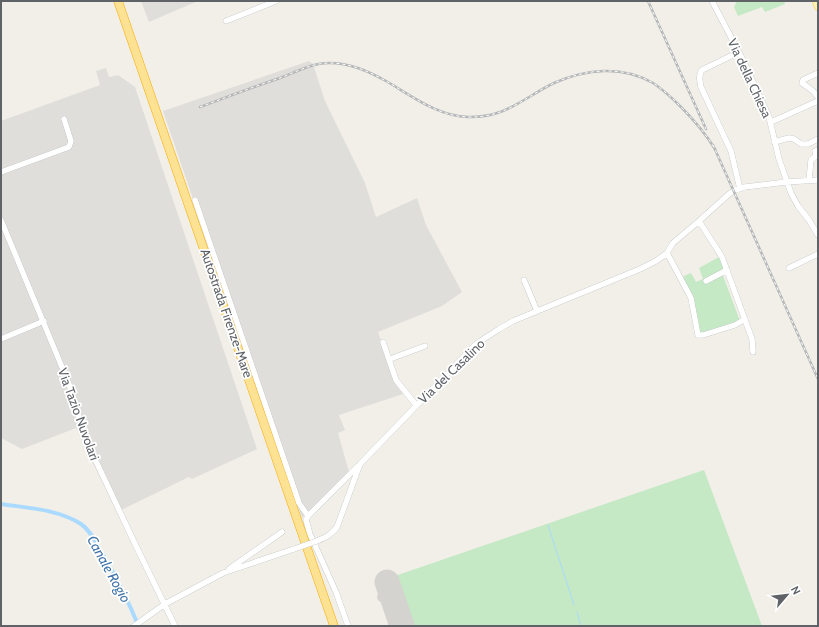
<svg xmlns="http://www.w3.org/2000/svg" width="819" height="627" viewBox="0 0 819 627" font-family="Cabin,sans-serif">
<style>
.industrial{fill:#e0deda}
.green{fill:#c5e8c5}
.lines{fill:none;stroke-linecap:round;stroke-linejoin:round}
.stream{stroke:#aadaff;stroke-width:1}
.canal{stroke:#aadaff;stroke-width:4}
.taxiway{stroke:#d4d3d0;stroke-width:10}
.runway{stroke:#d4d3d0;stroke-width:25}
.minor-casing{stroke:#b5b8bc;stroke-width:6}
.major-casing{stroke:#f2c960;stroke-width:8}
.highway-casing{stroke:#f9ab00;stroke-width:9}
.minor{stroke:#fff;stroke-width:5.5}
.major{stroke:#fff2af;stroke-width:7}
.highway{stroke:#fde293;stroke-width:8}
.rail-casing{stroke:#b6b7b8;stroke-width:2.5}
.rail{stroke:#fff;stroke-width:1;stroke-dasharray:3;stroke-linecap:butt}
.minor-bridge-casing{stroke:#b5b8bc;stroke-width:6;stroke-linecap:butt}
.minor-bridge{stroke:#fff;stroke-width:5.5}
.labels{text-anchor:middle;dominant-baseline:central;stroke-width:3.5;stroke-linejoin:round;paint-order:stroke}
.street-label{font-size:13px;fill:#5f6368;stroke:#fff}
.water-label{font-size:14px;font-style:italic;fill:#4174aa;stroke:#fff}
</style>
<rect width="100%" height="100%" fill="#f1efe8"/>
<path class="industrial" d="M 141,1 L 198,1 L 149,22 Z
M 309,61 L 313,64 L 325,101 L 365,183 L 376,217 L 417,198 L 426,225 L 462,292 L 442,306 L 378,332 L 396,385 L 403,394 L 339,415 L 345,430 L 338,433 L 349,472 L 302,518 L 163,111 Z
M 106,68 L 109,77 L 118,75 L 135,87 L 257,449 L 192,479 L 189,477 L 117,512 L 76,428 L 22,449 L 1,438 L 1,121 L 100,85 L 96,71 Z"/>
<path class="green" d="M 737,1 L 784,1 L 785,4 L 765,12 L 762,7 L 738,16 L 734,7 Z
M 719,257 L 724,269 L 722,273 L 740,321 L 700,334 L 692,297 L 682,280 L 684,276 L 691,273 L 696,282 L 703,279 L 699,268 Z
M 704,470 L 762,626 L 409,626 L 392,577 Z"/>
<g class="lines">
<path class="stream" d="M 548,525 L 574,605
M 577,612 L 581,626"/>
<path class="canal" d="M 1,504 C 27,508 58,509 81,524 C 91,531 96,543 102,553 C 116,577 128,600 138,625"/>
<path class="taxiway" d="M 382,597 L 391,594"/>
<path class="runway" d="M 387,582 L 402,626"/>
<g class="minor-casing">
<path id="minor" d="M 712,1 L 742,58 L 769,117 L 779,159 L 791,193 L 798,206 L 809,220 L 818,235
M 226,21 L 276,1
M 739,52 L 702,70 C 698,75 700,81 701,87 L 731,151 L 740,189
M 818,73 L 803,80 L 802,83 L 813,91 L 818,97
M 771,122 L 818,101
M 774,142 L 789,138 L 794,139 L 801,144 L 808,144 L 818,139
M 1,172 L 69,147 L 71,141 L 64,119
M 809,180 L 811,160 L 816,156 L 815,151 L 818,150
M 195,200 L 299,503 L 308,516
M 1,220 L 69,384 L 85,438 L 137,548 L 175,626
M 699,221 L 722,257 L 752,339 L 753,352
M 667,253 L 691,298 L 698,335 L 703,335 L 735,325 L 745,319
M 789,268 L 818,254
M 524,280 L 537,311
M 706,281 L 727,270
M 1,339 L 44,321
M 383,342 L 396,380 L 416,405
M 390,359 L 425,346
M 317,541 C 326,537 331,535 337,527 L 360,464 L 476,344 L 499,329 L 513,321 L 640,269 L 656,261 L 667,253 L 673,243 L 699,221 L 729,194 L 735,190 L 745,187 L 786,182 L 818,180
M 229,569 L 282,532
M 134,626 L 165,604 L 223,573 L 294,549
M 348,626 L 336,592 L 310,534 L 306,520 L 308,516 L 358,466"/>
</g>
<g class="major-casing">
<path id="major" d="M 816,1 L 818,7"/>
</g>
<g class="highway-casing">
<path id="highway" d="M 118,1 L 334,626"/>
</g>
<use href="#minor" class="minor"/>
<use href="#major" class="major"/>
<use href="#highway" class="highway"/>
<g class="rail-casing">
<path id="rail" d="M 648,1 L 706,129
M 200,107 C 227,97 253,87 280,78 C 296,72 312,63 329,63 C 350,63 368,71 386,81 C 412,96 437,116 468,117 C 506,118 523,98 554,83 C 586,69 622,65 653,83 C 664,90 672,98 681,107 C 694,120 705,133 715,149
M 713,145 L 818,379"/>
</g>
<use href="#rail" class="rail"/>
<g class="minor-bridge-casing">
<path id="minor-bridge" d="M 294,549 L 317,541"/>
</g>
<use href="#minor-bridge" class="minor-bridge"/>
</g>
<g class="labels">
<g class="street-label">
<text transform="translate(750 78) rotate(65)">Via della Chiesa</text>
<text transform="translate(227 313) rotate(71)">Autostrada Firenze-Mare</text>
<text transform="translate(451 371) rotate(-44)">Via del Casalino</text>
<text transform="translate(79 414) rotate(70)">Via Tazio Nuvolari</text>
</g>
<g class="water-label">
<text transform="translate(109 569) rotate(61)">Canale Rogio</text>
</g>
</g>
<rect width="819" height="627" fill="none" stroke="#5f6368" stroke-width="4"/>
<g transform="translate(787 595) rotate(62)" stroke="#ffffff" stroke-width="3" paint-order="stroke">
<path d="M0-3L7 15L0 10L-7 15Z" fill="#5f6368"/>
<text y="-6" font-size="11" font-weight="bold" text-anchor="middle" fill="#5f6368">N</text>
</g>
</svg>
